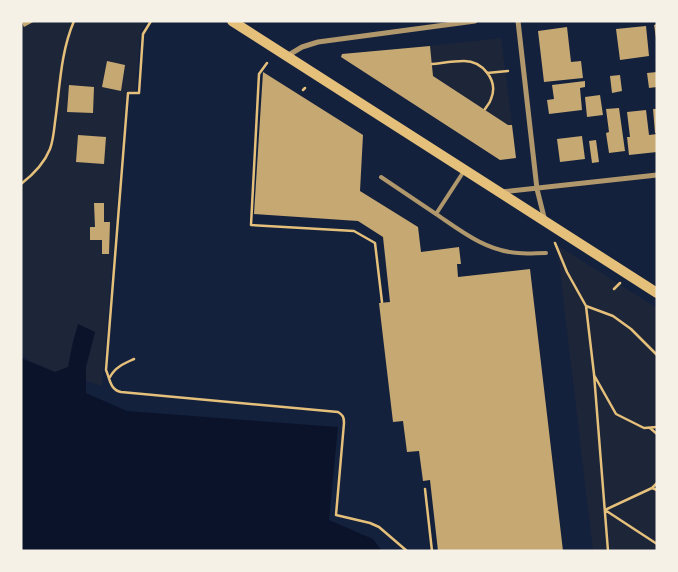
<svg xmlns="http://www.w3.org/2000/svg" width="678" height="572" viewBox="0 0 678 572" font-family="'Noto Serif',serif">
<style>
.green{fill:#1d2539}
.water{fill:#0b132b}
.building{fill:#c6a872}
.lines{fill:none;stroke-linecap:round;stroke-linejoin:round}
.path{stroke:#e5c07b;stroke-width:2.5}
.service{stroke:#b1986c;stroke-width:4}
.minor{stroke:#b1986c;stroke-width:5}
.secondary{stroke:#e5c07b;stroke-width:10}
</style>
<rect width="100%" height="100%" fill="#14213d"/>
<path class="green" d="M 21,21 L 147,21 L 140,33 L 136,91 L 126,91 L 102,386 L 86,381 L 86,367 L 95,332 L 78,325 L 73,342 L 68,367 L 55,372 L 29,361 L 21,353 Z
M 501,38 L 512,125 L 508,125 L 433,76 L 430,46 Z
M 557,245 L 657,308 L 657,551 L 593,551 Z"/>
<path class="water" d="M 78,324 L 95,332 L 86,367 L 86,393 L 127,411 L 338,427 L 329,520 L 373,539 L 382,551 L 21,551 L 21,358 L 55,372 L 68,367 L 73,342 Z"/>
<path class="building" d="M 21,21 L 35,21 L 24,27 Z
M 657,24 L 657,38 L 656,38 L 654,25 Z
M 646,26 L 649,56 L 620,60 L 616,29 Z
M 567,27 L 571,62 L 581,61 L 583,78 L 544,82 L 538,31 Z
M 430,46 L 433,76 L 508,125 L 512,125 L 516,158 L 500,160 L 341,57 L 342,54 Z
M 107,61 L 125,65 L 121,91 L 102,87 Z
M 263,72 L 363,135 L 360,191 L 418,227 L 421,252 L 459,247 L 461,264 L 457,264 L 458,277 L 530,269 L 563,551 L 438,551 L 430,480 L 423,481 L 419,451 L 407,452 L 403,421 L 393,422 L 379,303 L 390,302 L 383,237 L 358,221 L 254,214 Z
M 657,72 L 657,87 L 649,88 L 647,73 Z
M 620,75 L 622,91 L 612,93 L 610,76 Z
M 585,81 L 585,87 L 580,88 L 582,110 L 549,114 L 547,100 L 554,99 L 552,85 Z
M 69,85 L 94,87 L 93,113 L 67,112 Z
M 600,95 L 603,115 L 587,117 L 585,97 Z
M 619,108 L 625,151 L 609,153 L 606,133 L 609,132 L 606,109 Z
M 653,109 L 657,109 L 657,133 L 655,133 Z
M 646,110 L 649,135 L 657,134 L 657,152 L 629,155 L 627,137 L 630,137 L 627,112 Z
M 78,135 L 106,137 L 104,164 L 76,162 Z
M 582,136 L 585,159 L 560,162 L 557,139 Z
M 596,140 L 599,162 L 592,163 L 589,141 Z
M 94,203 L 104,203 L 104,222 L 110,222 L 109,254 L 102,254 L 102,240 L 90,240 L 90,227 L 95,227 Z"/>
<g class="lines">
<path class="path" d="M 151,21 L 143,34 L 139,93 L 128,93 L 106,370 C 110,379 110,390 121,392 L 338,412 C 343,415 344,417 344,423 L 336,515 L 370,523 L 379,527 L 407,551
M 267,63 L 259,74 L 251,225 L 354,231 L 375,243 L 382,302
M 432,64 C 442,63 453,61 464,61 C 482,61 499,80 491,99 C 490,103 487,106 485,109
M 487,73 L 508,71
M 303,90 L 305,88
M 21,184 C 34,174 44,164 50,149 C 53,141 54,131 55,122 C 60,88 60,54 74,21
M 555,243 L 567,272 L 586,306 L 594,374 L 608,551
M 614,289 L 620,283
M 586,306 L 613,316 L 631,329 L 657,355
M 594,375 L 616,414 L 644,428 L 657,427
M 110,377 C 115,367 125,363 134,359
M 650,428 L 657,434
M 652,488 L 657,483
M 425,489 L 432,551
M 605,510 L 657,544
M 605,510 L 652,488 L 657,490"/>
<path class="service" d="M 464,171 L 436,214 C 461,231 486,251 518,253 C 527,254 536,253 546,253
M 381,177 L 436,214"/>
<path class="minor" d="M 518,21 L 537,189 L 545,221
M 287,56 L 302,47 L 318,42 L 475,21
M 502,192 L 657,175"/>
<path class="secondary" d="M 232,21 L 657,293"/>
</g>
<rect width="678" height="572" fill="none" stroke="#f6f1e7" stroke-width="45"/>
</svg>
